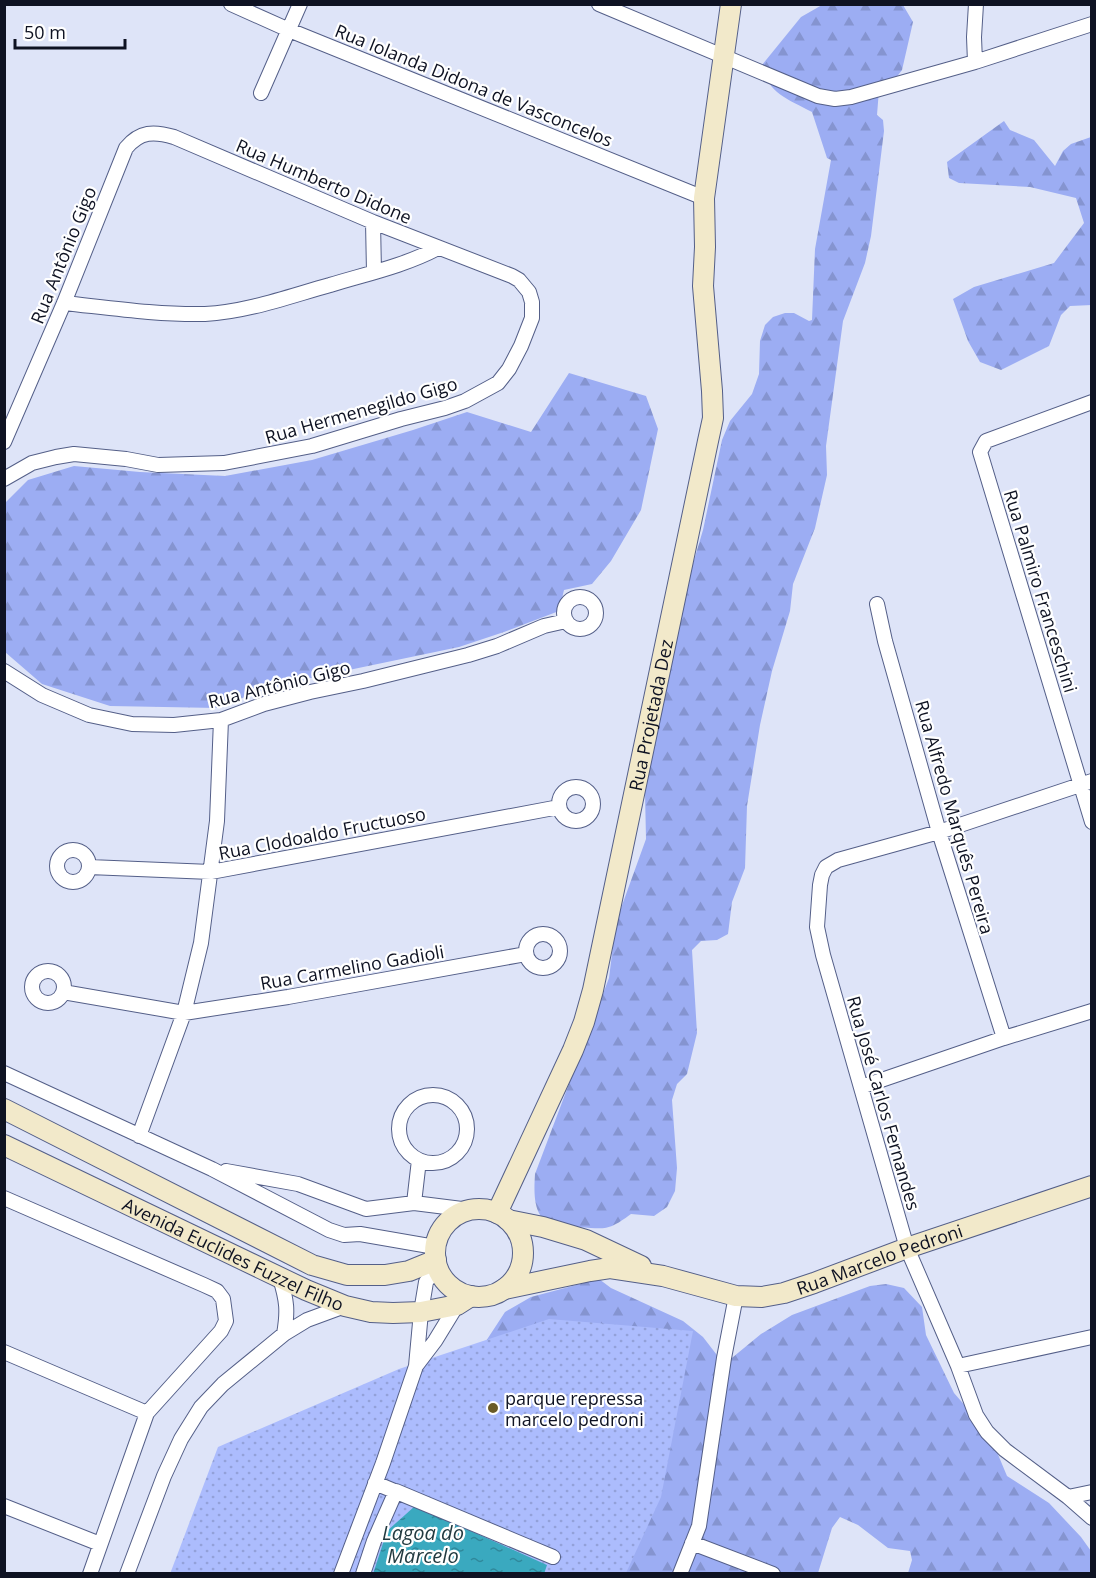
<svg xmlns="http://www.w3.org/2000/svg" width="1096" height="1578" viewBox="0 0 1096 1578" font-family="'Open Sans',sans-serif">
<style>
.forest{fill:url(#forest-firs)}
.park{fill:url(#park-dots)}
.water{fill:url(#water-ripples)}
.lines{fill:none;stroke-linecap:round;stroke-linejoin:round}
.street-casing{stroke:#545f88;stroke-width:16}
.secondary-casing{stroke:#545f88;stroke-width:22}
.street{stroke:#fff;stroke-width:14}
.secondary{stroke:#f2e9ca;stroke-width:20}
.poi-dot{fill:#695a27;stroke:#fff;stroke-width:2}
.labels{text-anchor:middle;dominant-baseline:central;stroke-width:4.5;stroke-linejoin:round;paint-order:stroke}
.street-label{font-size:18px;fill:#0e1222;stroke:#fff}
.poi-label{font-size:18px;fill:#0e1222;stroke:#fff;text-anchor:start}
.water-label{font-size:20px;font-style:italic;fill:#223a40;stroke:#fff}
</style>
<defs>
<pattern id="forest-firs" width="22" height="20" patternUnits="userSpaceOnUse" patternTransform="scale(1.5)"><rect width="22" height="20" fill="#9cadf3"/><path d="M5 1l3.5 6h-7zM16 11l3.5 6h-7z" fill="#8594d0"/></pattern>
<pattern id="park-dots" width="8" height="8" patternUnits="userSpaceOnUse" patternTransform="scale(1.5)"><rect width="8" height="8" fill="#acbcfd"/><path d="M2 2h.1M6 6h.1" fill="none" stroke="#93a1d9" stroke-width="1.8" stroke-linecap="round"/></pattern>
<pattern id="water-ripples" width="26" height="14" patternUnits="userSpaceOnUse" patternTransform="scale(1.5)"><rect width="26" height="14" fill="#3aa9bf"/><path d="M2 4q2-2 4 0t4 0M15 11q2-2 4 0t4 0" fill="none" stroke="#2f889b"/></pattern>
</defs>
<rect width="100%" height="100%" fill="#dee4f8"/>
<path class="forest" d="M 822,5 L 903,5 L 913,22 L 902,70 L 892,83 L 879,90 L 877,115 L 883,120 L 884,131 L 871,236 L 865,263 L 843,321 L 826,446 L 827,475 L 815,528 L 793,584 L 790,611 L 772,671 L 760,725 L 747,806 L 745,868 L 732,902 L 728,934 L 717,940 L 701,941 L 692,950 L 697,1033 L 687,1074 L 677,1084 L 672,1100 L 677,1168 L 675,1191 L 667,1207 L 654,1216 L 631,1214 C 608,1231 606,1229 579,1227 C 571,1227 563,1227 555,1225 C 532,1220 534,1192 535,1174 L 609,978 L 616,922 L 646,839 L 645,793 L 649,759 L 664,701 L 678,614 L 703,530 L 722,440 L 730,421 L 752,394 L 759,374 L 760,341 L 765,325 L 773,317 L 785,313 L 794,313 L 809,321 L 812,320 L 815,249 L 831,160 L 827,158 L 812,112 C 788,99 768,94 762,65 L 801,17 Z
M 1004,121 L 1010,130 L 1034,140 L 1055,166 L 1063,151 L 1071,144 L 1091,137 L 1092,305 L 1070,306 L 1061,315 L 1049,346 L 1001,370 L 980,362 L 968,341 L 953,299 L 974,287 L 1054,263 L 1084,223 L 1076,198 L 1030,187 L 959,183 L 949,178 L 947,162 Z
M 569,373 L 646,396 L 658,429 L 641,510 L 611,561 L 592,584 L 564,590 L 559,611 L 504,632 L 459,647 L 301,680 L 258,692 L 217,708 L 110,706 L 42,684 L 5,652 L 5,503 L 28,480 L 74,466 L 140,472 L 225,476 L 312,460 L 413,430 L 467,412 L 531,432 Z
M 599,1279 L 611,1288 L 683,1321 L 703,1337 L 720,1359 L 727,1362 L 761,1334 L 792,1315 L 870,1286 L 886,1284 L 904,1288 L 922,1307 L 926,1335 L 954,1393 L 989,1433 L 1007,1476 L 1049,1503 L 1081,1537 L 1091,1551 L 1091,1573 L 908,1573 L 912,1560 L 910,1551 L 888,1548 L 858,1525 L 840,1517 L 832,1528 L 818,1573 L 519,1573 L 471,1364 L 505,1312 L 531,1297 Z"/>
<path class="park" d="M 549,1319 L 693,1331 L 661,1497 L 626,1573 L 170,1574 L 218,1447 L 399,1369 Z"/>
<path class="water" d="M 415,1506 L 547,1565 L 544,1574 L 373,1574 L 387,1531 Z"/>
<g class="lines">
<g class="street-casing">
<path id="street" d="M 231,4 L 289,30 L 704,198
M 599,4 L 818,96 L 835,99 L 851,97 L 975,62 L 1092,24
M 975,62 L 974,37 L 976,4
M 261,93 L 300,4
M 373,222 L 374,272
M 64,303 C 111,308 158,315 205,314 C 247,312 290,296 330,285 C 366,274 404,266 438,248
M 1092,402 L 986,441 L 980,452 L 1092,822
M 4,442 L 64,303 L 126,148 C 140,131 154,131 174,137 L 373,222 L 512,276 L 519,280 L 529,292 L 532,302 L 532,318 L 521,346 L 509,369 L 498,383 L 465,401 L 445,408 L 401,419 L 312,446 L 224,463 L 158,465 L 126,459 L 74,454 L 56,457 L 32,463 L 4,479
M564 613a16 16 0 1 1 32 0a16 16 0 1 1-32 0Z
M 877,604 L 885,641 L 939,832 L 1004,1038
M 4,671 L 42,695 L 89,715 L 132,724 L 174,725 L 221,720 L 264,704 L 310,692 L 363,681 L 468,655 L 497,646 L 544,626 L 566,621
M 1092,781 L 939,832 L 838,860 L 826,867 L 822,875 L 820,885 L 817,927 L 823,955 L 907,1248 L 958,1366 L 976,1415 L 987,1432 L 1005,1450 L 1068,1497 L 1092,1518
M559 804a17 17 0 1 1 34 0a17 17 0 1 1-34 0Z
M57 866a16 16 0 1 1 32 0a16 16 0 1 1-32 0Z
M 89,867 L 211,872 L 559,807
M526 951a17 17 0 1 1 34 0a17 17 0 1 1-34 0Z
M32 987a16 16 0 1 1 32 0a16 16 0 1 1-32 0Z
M 63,992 L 184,1013 L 288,997 L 526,954
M 4,1073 L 212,1169 L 329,1230 L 344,1235 L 360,1234 L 435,1247
M 861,1087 L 1004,1038 L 1092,1011
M399 1129a34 34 0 1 1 68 0a34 34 0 1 1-68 0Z
M 139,1136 L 184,1013 L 201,943 L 217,821 L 221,720
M 226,1171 L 298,1184 L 366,1209 L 414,1203 L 470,1210
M 4,1198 L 204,1285 L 217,1291 L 223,1299 L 226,1321 L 221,1331 L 147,1413 L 90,1574
M 414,1203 L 419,1160
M 280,1278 C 287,1301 288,1311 284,1334
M 4,1352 L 147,1413
M 416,1366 L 435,1341 L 457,1305
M 958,1366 L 1092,1337
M 1068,1497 L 1092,1492
M 4,1506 L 100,1544
M 692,1543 L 773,1574
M 127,1574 L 164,1476 L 181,1439 L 201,1407 L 223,1384 L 284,1334 L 307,1320 L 345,1306
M 341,1574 L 383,1463 L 416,1366 L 421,1312 L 426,1282 L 431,1275 L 439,1271
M 363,1574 L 374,1541 L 396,1491 L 553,1557 L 375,1483
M 680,1574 L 699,1526 L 724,1358 L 736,1296"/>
</g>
<g class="secondary-casing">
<g id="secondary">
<path d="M 4,1109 L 312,1265 L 347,1275 L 385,1275 L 409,1271 L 436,1260"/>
<path id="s1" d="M 4,1145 L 306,1290 L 345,1306 L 371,1312 L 393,1313 L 421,1312 L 457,1305 L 471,1296"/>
<circle cx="479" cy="1253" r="44"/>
<path id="s2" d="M 497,1213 L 573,1050 L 584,1022 L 593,990 L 708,441 L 713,418 L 712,391 L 703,286 L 705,247 L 704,198 L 731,4"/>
<path d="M 508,1220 L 543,1227 L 586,1240 L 641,1266"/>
<path id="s3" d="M 504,1289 L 590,1271 L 610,1268 L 663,1276 L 736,1296 L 762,1297 L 784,1293 L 814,1283 L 907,1248 L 1092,1186"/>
</g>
</g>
<use href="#street" class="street"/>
<use href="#secondary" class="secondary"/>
</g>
<circle class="poi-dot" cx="493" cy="1408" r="6"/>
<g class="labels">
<g class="street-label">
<text transform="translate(474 85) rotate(22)">Rua Iolanda Didona de Vasconcelos</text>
<text transform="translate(324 181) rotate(23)">Rua Humberto Didone</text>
<text transform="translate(63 255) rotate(-68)">Rua Antônio Gigo</text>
<text transform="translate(361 410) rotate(-16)">Rua Hermenegildo Gigo</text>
<text transform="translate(1041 591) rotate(73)">Rua Palmiro Franceschini</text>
<text transform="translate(279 684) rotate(-14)">Rua Antônio Gigo</text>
<text stroke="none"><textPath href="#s2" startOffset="524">Rua Projetada Dez</textPath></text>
<text transform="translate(955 817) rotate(74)">Rua Alfredo Marquês Pereira</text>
<text transform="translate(322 833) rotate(-11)">Rua Clodoaldo Fructuoso</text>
<text transform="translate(352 967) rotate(-10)">Rua Carmelino Gadioli</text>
<text transform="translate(884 1103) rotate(74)">Rua José Carlos Fernandes</text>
<text stroke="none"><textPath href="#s1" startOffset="254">Avenida Euclides Fuzzel Filho</textPath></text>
<text stroke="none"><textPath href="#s3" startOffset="387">Rua Marcelo Pedroni</textPath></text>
</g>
<g class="poi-label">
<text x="505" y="1398">parque repressa<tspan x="505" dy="21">marcelo pedroni</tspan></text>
</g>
<g class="water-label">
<text x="423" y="1532">Lagoa do<tspan x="423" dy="23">Marcelo</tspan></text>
</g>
</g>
<rect width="1096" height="1578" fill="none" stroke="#0e1222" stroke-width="12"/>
<path d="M15 39v9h110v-9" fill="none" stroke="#0e1222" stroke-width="3"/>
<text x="24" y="39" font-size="18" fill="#0e1222" stroke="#ffffff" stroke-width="4.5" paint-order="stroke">50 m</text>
</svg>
